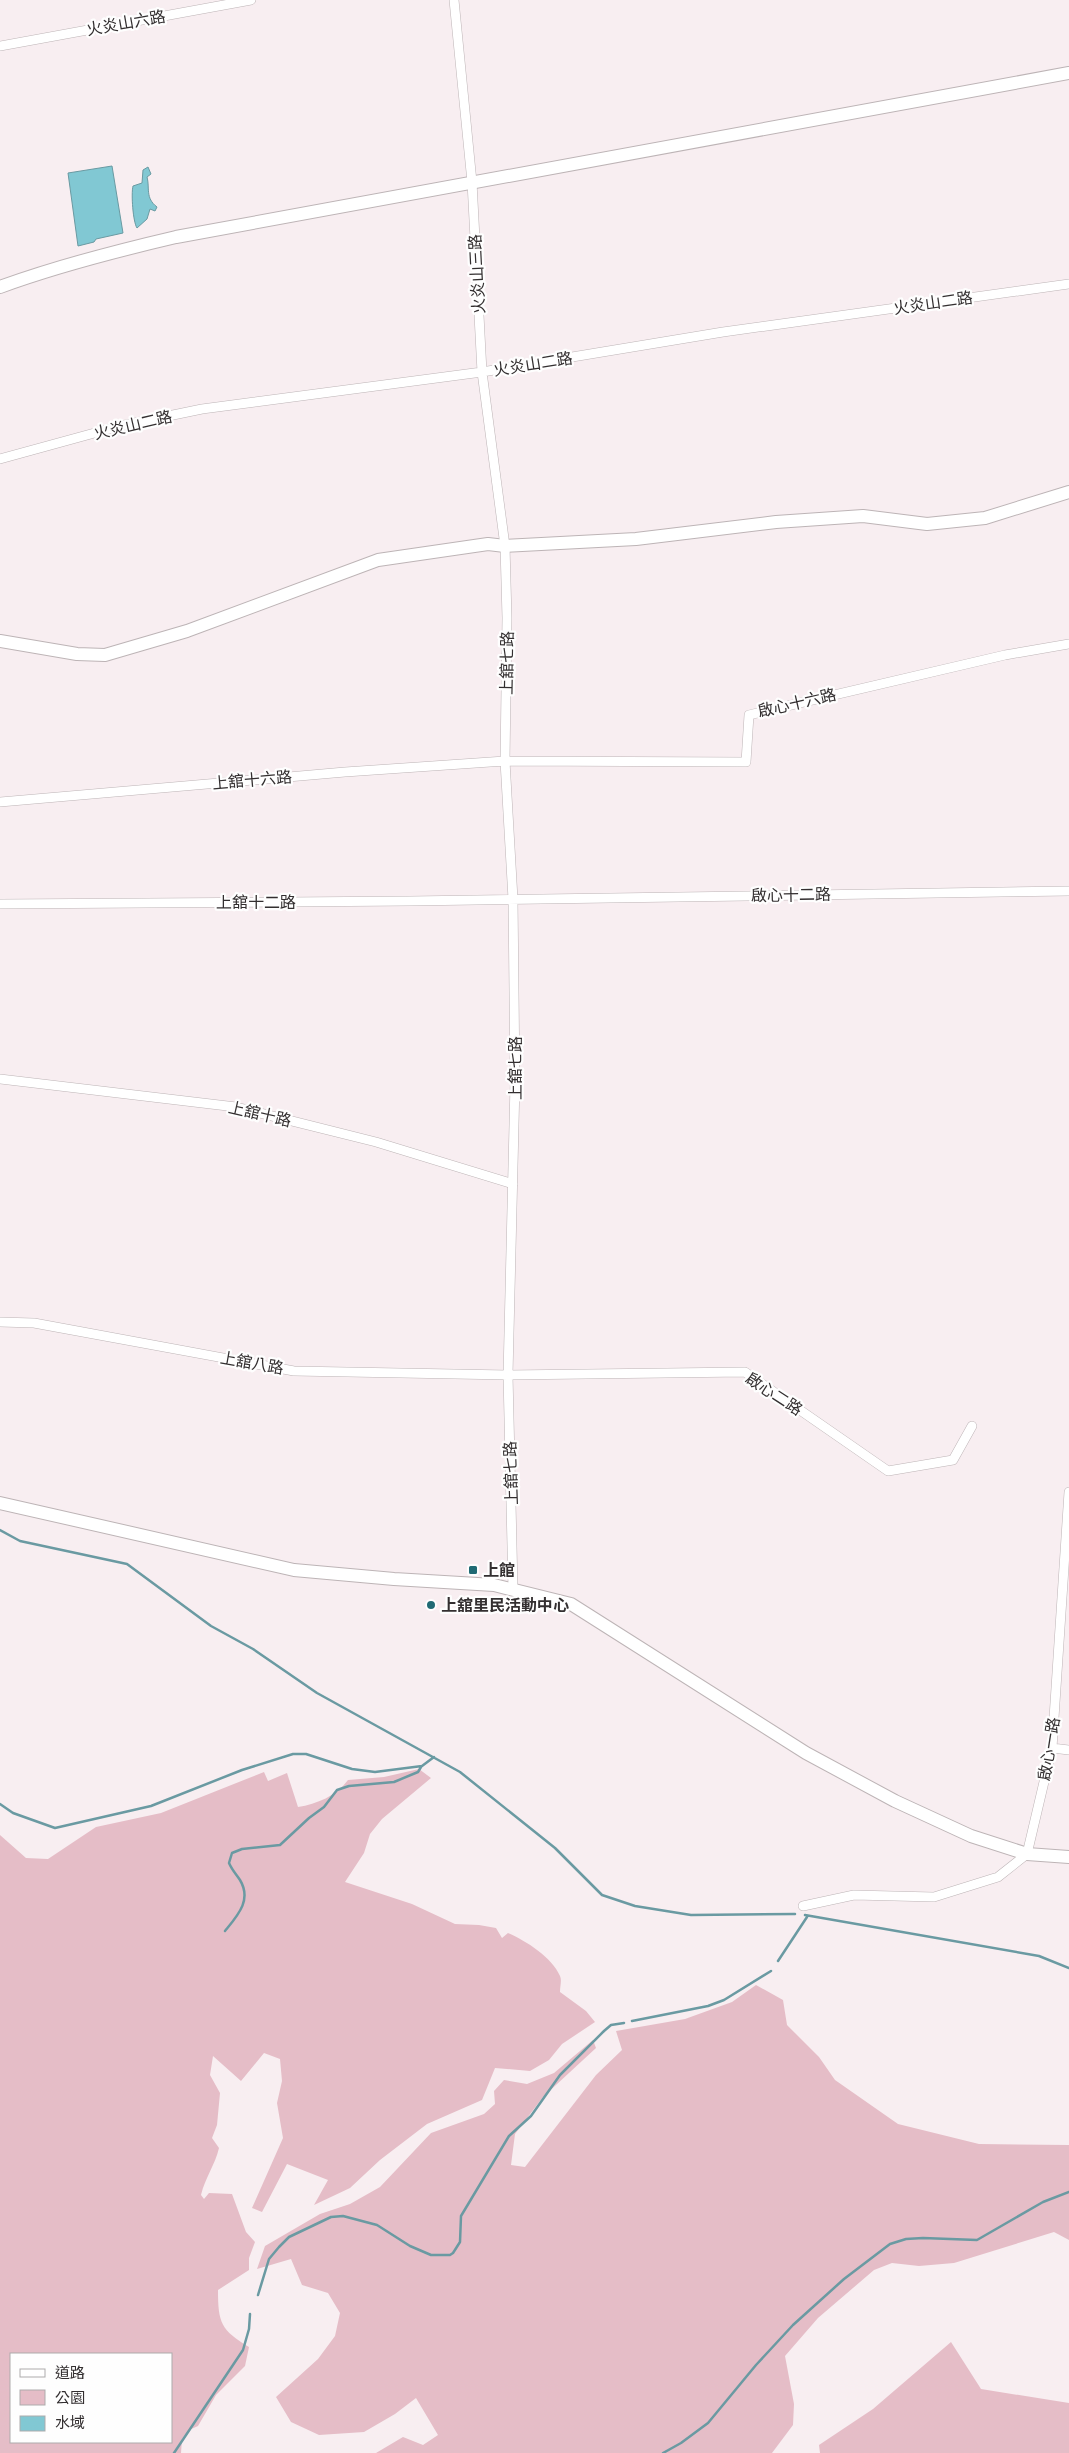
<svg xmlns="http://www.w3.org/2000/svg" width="1069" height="2453" viewBox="0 0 1069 2453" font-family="'Work Sans','Noto Sans TC',sans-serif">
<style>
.green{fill:#e5bdc7;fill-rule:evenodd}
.water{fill:#81c8d3;stroke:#6a9aa2}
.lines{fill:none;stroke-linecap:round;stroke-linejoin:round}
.stream{stroke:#6a9aa2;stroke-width:2.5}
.street-casing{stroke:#bdb4b6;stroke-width:10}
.secondary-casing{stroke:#bdb4b6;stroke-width:14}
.street{stroke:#fff;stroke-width:9}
.secondary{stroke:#fff;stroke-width:12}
.poi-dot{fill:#206a74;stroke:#fefefe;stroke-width:2}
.labels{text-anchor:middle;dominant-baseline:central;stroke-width:4.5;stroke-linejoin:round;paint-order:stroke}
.street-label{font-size:16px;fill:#332f30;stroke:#fefefe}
.poi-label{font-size:16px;font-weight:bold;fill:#332f30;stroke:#fefefe;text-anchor:start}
</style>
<rect width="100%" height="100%" fill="#f8eef1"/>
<path class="green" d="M 419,1769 L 431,1778 L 382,1819 L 370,1834 L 364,1853 L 345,1882 L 412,1904 L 455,1924 L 479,1925 L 496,1928 L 502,1938 L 508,1933 C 526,1941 552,1957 560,1976 C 562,1980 560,1986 560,1992 L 586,2011 L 595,2022 L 562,2044 L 549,2060 L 530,2071 L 495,2068 L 482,2100 L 427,2124 L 380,2160 L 350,2188 L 314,2205 L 328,2180 L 287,2164 L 262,2212 L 252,2208 L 283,2138 L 277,2103 L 282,2081 L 280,2059 L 264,2053 L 241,2081 L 213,2056 L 210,2075 L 220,2093 L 217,2125 L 212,2138 L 219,2148 C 215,2165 205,2178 201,2195 L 204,2199 L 209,2193 L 232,2194 L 246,2232 L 255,2242 L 249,2258 L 249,2270 L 218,2290 C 218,2323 221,2330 249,2347 L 245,2366 L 216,2395 L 198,2426 L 189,2430 L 182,2439 L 181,2453 L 0,2453 L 0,1835 L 26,1858 L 48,1859 L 96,1827 L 161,1813 L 264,1772 L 268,1781 L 287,1773 L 298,1807 C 317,1804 336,1796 348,1780 L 384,1777 ZM 11,2354 L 171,2354 L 171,2442 L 11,2442 Z
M 756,1985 L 783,2000 L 787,2025 L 819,2057 L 835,2080 L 898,2124 L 979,2144 L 1069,2145 L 1069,2240 L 1054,2232 L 954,2263 L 919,2266 L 892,2263 L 874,2270 L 818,2318 L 785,2356 L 794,2404 L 793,2425 L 772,2453 L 376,2453 L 403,2437 L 423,2445 L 438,2435 L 416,2398 L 395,2414 L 364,2432 L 319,2435 L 291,2422 L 276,2397 L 318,2359 L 335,2336 L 340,2313 L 328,2293 L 302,2285 L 291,2259 L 257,2269 L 265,2246 L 320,2214 L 350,2204 L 380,2187 L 431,2133 L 484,2114 L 495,2104 L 494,2091 L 504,2080 L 527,2084 L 554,2073 L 593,2040 L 596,2048 L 543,2097 L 515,2134 L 511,2165 L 525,2167 L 596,2075 L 622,2050 L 616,2031 L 685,2019 L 732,2002 Z
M 951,2342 L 981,2389 L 1069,2403 L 1069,2453 L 820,2453 L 819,2445 L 873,2409 Z"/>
<path class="water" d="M 112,166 L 123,233 L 96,239 L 94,242 L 78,246 L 68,173 Z
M 148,167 L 151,174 L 147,177 C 150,188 145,198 157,207 L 155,211 L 150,209 L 147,219 L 137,228 C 133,222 131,194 133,186 L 142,183 L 143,170 Z"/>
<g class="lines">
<path class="stream" d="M 0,1530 L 20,1541 L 127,1564 L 211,1626 L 253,1649 L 317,1693 L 460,1772 L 555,1848 L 602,1895 L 635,1906 L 691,1915 L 795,1914
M 0,1804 L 13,1813 L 55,1828 L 151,1806 L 242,1770 L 293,1754 L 306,1754 L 352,1769 L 375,1772 L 422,1766 L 434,1757
M 805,1915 L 1039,1956 L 1069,1968
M 225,1931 C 238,1915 252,1900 240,1880 C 236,1874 232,1870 229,1863 L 232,1853 L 242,1849 L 280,1845 L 309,1818 L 324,1807 L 337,1790 L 349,1786 L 394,1782 L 418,1772 L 421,1767
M 778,1961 L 807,1917
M 632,2021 L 708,2006 L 724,2000 L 771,1971
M 258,2295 L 269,2259 L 279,2247 L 289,2237 L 331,2217 L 343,2216 L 377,2225 L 410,2246 L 431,2255 L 450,2255 L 453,2253 L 460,2242 L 461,2216 L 509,2136 L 531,2116 L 560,2075 L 604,2031 L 611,2025 L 624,2023
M 174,2453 L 243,2350 L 249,2329 L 250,2314
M 663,2453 L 681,2443 L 708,2423 L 756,2365 L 793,2325 L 844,2279 L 890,2244 L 906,2239 L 923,2238 L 977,2240 L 1043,2202 L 1069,2192"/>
<g class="street-casing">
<path id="street" d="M 454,0 L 472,182 L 482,372 L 505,546 L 507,618 L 505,761 L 513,899 L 515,1083 L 508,1375 L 513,1589
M 0,46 L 251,0
M 0,459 L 120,426 L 202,409 L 482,372 L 723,332 L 1069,284
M 0,802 L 345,772 L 505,761 L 746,762 L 749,715 L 1005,655 L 1069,644
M 0,904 L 410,901 L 1069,891
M 0,1079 L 236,1107 L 376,1142 L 513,1184
M 0,1322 L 34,1323 L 294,1371 L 508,1375 L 745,1372 L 888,1471 L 953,1460 L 972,1426
M 1052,1748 L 1069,1750
M 803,1906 L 854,1895 L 934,1897 L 998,1877 L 1027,1854 L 1052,1748 L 1069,1492"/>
</g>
<g class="secondary-casing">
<path id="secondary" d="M 0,287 C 57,266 116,251 176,237 L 1069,73
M 0,641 L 77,654 L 105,655 L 187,631 L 378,560 L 488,544 L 505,546 L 636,539 L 776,522 L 863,516 L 927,524 L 985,518 L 1069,492
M 0,1503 L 294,1570 L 394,1579 L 494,1585 L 571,1604 L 806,1753 L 895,1801 L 971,1836 L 1027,1854 L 1069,1857"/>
</g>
<use href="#street" class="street"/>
<use href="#secondary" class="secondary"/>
</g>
<g class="poi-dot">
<rect x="468" y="1565" width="10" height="10" rx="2.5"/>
<circle cx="431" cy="1605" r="5"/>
</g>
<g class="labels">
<g class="street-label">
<text transform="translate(126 23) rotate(-10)">火炎山六路</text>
<text transform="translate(477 274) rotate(-93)">火炎山三路</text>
<text transform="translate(933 303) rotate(-8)">火炎山二路</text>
<text transform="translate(533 364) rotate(-9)">火炎山二路</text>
<text transform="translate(133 425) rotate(-13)">火炎山二路</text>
<text transform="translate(507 663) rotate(-89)">上舘七路</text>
<text transform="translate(797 703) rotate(-13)">啟心十六路</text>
<text transform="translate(252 780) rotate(-5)">上舘十六路</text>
<text transform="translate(791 895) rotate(-1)">啟心十二路</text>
<text x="256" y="902">上舘十二路</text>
<text transform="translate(515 1068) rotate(-90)">上舘七路</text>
<text transform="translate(260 1114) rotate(13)">上舘十路</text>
<text transform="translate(252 1363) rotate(10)">上舘八路</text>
<text transform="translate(774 1394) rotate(33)">啟心二路</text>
<text transform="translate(511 1473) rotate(-92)">上舘七路</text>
<text transform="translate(1049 1749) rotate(-81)">啟心一路</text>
</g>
<g class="poi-label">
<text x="483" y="1570">上館</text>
<text x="441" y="1605">上舘里民活動中心</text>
</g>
</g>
<rect x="10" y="2353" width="162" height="90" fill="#fefefe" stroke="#adabac"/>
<rect x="20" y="2369" width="25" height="8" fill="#ffffff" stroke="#adabac"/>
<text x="55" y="2378" font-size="15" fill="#332f30">道路</text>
<rect x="20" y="2390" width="25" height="15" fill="#e5bdc7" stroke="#adabac"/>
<text x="55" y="2403" font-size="15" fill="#332f30">公園</text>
<rect x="20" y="2416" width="25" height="15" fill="#81c8d3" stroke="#adabac"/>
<text x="55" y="2428" font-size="15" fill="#332f30">水域</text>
</svg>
